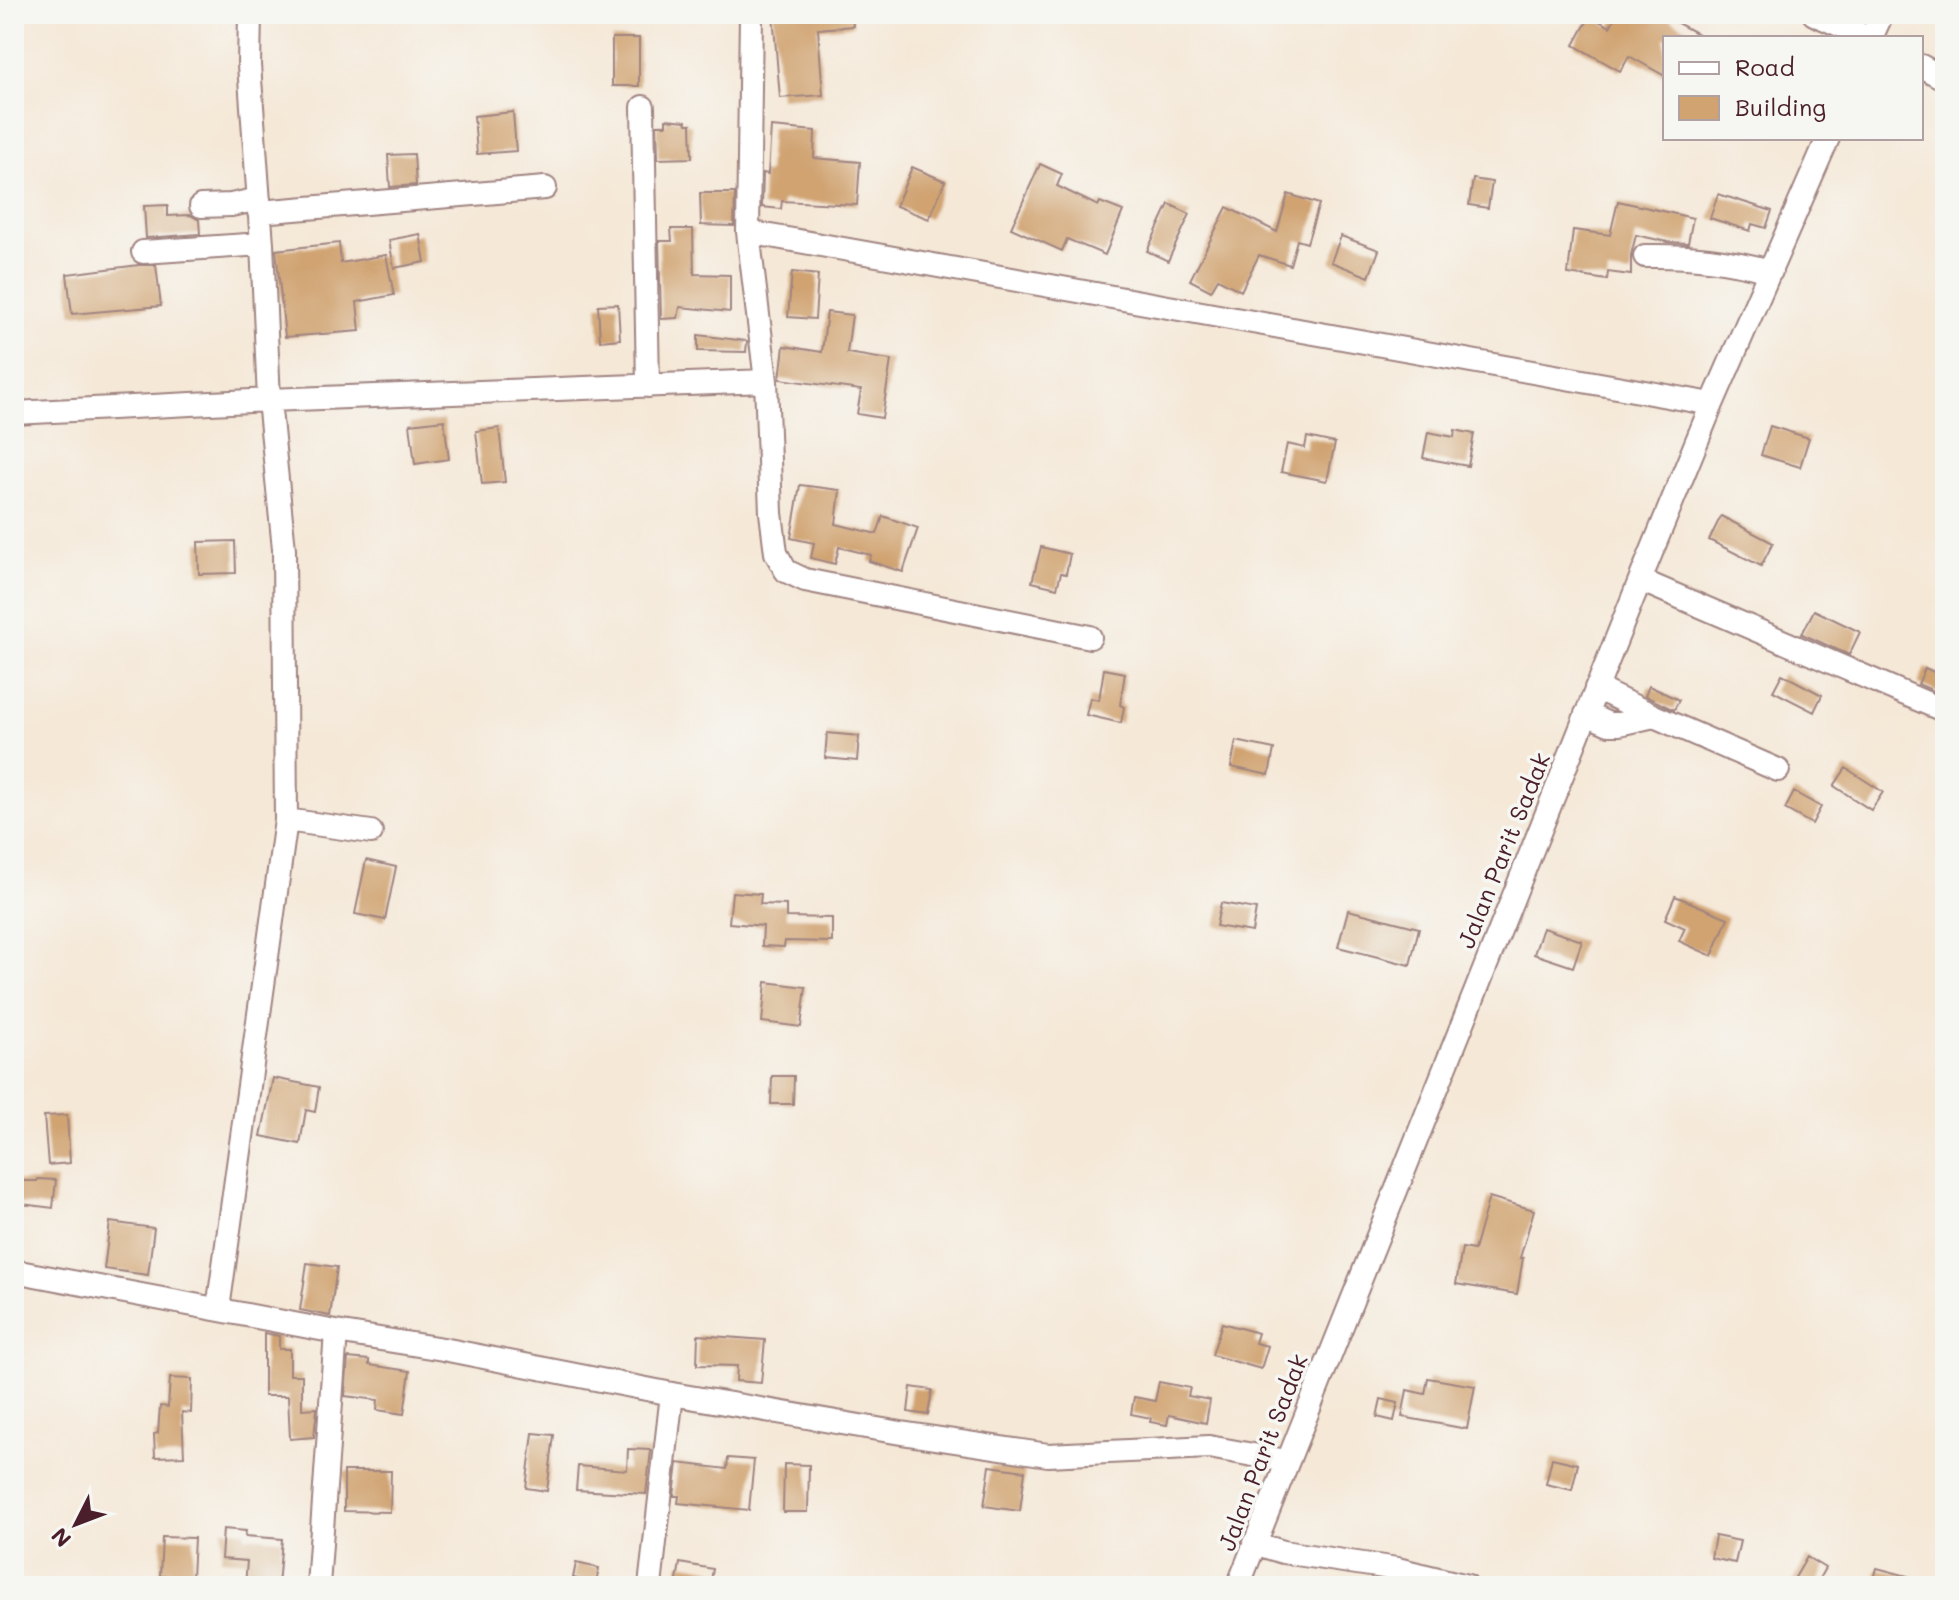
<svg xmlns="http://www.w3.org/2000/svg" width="1959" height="1600" viewBox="0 0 1959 1600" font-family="Mali,sans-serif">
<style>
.building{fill:#d0a371}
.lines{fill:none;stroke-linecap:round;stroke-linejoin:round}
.minor-casing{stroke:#a08481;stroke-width:26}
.minor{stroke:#fff;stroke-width:22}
.labels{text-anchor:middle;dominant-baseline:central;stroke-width:7;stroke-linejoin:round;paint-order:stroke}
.street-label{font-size:24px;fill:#4a1f2b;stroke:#f6f6f2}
</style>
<rect width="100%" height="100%" fill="#f6f6f2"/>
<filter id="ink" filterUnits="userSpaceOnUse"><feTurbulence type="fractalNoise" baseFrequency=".0125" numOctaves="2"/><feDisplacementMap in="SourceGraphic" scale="16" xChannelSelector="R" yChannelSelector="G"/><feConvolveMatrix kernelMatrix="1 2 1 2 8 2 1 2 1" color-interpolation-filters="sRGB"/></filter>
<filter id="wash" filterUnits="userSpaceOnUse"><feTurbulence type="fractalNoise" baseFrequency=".006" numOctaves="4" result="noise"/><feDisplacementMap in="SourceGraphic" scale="32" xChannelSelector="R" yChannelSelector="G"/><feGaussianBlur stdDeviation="1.8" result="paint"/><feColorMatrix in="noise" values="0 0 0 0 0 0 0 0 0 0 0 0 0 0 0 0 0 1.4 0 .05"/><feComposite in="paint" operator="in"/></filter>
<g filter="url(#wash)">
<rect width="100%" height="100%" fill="#f5e8d7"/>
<g id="blocks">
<path class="building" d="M 773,14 L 852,14 L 853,26 L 818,29 L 823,95 L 780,98 Z
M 1617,14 L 1661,14 L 1705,38 L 1665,38 L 1665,76 L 1629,56 L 1620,71 L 1574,45 L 1590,16 L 1610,27 Z
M 612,38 L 639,38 L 639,86 L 612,86 Z
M 513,112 L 516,151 L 477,154 L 474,116 Z
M 666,119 L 686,121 L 687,124 L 691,124 L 692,158 L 658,159 L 657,125 L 666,125 Z
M 771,127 L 815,131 L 814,158 L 860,162 L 857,205 L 782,201 L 781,209 L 762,207 L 763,173 L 768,174 Z
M 414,154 L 416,185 L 390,187 L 388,155 Z
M 1040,164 L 1062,174 L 1057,186 L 1098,206 L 1100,202 L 1123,211 L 1105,255 L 1067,239 L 1062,251 L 1011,228 Z
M 912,167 L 945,181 L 929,219 L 896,206 Z
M 1473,179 L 1492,182 L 1488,208 L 1469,205 Z
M 700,193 L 735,193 L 734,226 L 701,225 Z
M 1288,194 L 1319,204 L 1307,243 L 1297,240 L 1290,265 L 1259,255 L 1241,291 L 1218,279 L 1211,291 L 1190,280 L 1227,207 L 1277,232 Z
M 1718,194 L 1772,211 L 1766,228 L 1752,224 L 1750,231 L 1710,218 Z
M 1618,201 L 1693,218 L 1688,243 L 1668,242 L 1636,235 L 1631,255 L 1631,275 L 1608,272 L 1607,280 L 1568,274 L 1573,230 L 1610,235 Z
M 1169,204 L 1190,214 L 1168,261 L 1147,251 Z
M 168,205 L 168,216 L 190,215 L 199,220 L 200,234 L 146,238 L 144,206 Z
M 671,229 L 693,229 L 694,274 L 730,275 L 730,312 L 680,307 L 678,318 L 661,319 L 659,241 L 672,241 Z
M 420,234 L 425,262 L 394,268 L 389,240 Z
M 1341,236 L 1379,250 L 1369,277 L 1331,262 Z
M 339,243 L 341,263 L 386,255 L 394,295 L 357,302 L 360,331 L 285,337 L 276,250 Z
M 139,265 L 156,265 L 161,306 L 72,314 L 67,274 Z
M 792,272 L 818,275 L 815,319 L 788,317 Z
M 618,304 L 620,339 L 600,341 L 598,305 Z
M 827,312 L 852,315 L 847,353 L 891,360 L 882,418 L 857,414 L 861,390 L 780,379 L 784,346 L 822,352 Z
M 698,335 L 747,341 L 746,352 L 698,351 Z
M 444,420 L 449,459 L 415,464 L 410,424 Z
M 1770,426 L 1809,438 L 1800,467 L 1761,455 Z
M 499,428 L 505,482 L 482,484 L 476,431 Z
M 1455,430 L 1474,434 L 1468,466 L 1423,458 L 1428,432 L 1454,437 Z
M 1307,437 L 1335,443 L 1327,481 L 1281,472 L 1287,444 L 1305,448 Z
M 800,485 L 840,490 L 836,524 L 877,534 L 883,516 L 918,528 L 903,572 L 869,561 L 871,555 L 839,547 L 835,564 L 811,558 L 814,543 L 791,538 Z
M 1721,516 L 1773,543 L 1761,566 L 1709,540 Z
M 235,541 L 236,573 L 199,574 L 198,542 Z
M 1041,547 L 1070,554 L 1066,574 L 1061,573 L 1057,588 L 1032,582 Z
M 1814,610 L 1860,632 L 1849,655 L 1802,634 Z
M 1925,668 L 1945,677 L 1945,696 L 1918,684 Z
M 1104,669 L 1125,673 L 1120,705 L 1124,707 L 1121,723 L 1086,715 L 1090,698 L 1099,700 Z
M 1782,674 L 1822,695 L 1814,712 L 1773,691 Z
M 1649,686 L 1679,700 L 1674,710 L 1645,696 Z
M 827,733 L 859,736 L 857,761 L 825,758 Z
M 1236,741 L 1274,749 L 1269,775 L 1231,767 Z
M 1846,768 L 1883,792 L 1871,810 L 1834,786 Z
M 1794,792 L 1821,807 L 1812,824 L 1785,809 Z
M 366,860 L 396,867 L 385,920 L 355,914 Z
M 732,892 L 761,894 L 760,904 L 786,905 L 786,917 L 832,918 L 832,942 L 785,941 L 784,947 L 762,946 L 763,926 L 729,923 Z
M 1675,896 L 1728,918 L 1712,956 L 1679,941 L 1685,928 L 1665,919 Z
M 1221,903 L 1256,909 L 1252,932 L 1216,926 Z
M 1348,910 L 1419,928 L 1410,965 L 1338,947 Z
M 1543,928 L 1582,941 L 1573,967 L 1534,954 Z
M 766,982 L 806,987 L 801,1027 L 762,1022 Z
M 772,1076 L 794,1076 L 793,1104 L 771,1104 Z
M 273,1078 L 319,1087 L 315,1112 L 306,1110 L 300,1144 L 261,1136 Z
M 67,1115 L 70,1163 L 48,1165 L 44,1116 Z
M 38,1179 L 56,1180 L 53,1208 L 14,1203 L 14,1181 L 37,1181 Z
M 1489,1197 L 1534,1210 L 1520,1258 L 1523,1258 L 1517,1294 L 1456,1284 L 1462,1248 L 1474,1250 Z
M 110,1222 L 154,1228 L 148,1275 L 104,1269 Z
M 307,1263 L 337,1267 L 330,1316 L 300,1310 Z
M 1222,1323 L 1258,1333 L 1255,1343 L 1268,1346 L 1261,1369 L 1212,1355 Z
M 264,1333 L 279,1336 L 279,1349 L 290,1349 L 290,1375 L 302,1375 L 302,1409 L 317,1408 L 314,1437 L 290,1439 L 288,1396 L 264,1396 Z
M 698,1335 L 765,1340 L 761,1383 L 736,1381 L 737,1366 L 697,1365 Z
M 348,1358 L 369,1360 L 369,1365 L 410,1371 L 404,1414 L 377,1410 L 378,1400 L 345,1396 Z
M 170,1378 L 192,1379 L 191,1413 L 182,1412 L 184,1456 L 155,1457 L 154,1434 L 158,1433 L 160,1406 L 168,1407 Z
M 1428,1378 L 1475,1386 L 1467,1429 L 1402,1417 L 1407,1390 L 1425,1394 Z
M 1159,1382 L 1190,1388 L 1188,1396 L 1210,1400 L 1206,1423 L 1169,1415 L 1167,1425 L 1150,1422 L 1151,1418 L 1131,1414 L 1134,1397 L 1155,1401 Z
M 911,1387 L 932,1390 L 928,1415 L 908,1412 Z
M 1381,1399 L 1398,1403 L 1394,1421 L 1377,1417 Z
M 533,1433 L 554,1435 L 547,1491 L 526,1488 Z
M 628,1449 L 651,1450 L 646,1494 L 576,1490 L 578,1466 L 627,1470 Z
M 728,1458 L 754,1460 L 749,1510 L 678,1503 L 679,1496 L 674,1496 L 678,1463 L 727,1469 Z
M 1552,1458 L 1578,1464 L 1572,1490 L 1546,1484 Z
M 784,1464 L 809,1465 L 808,1512 L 783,1512 Z
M 990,1466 L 1025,1471 L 1020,1511 L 984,1506 Z
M 344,1471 L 391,1471 L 390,1512 L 344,1511 Z
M 223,1529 L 246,1531 L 245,1536 L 282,1539 L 278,1586 L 245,1586 L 247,1561 L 221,1559 Z
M 1715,1536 L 1740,1541 L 1735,1563 L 1711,1558 Z
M 162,1537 L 194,1538 L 192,1577 L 160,1576 Z
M 1807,1557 L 1825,1568 L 1815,1586 L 1790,1586 Z
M 576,1563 L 599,1568 L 596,1583 L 573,1578 Z
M 680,1563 L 713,1569 L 710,1586 L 676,1586 Z
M 1877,1568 L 1926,1581 L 1925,1586 L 1872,1586 Z"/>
</g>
</g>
<g filter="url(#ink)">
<use href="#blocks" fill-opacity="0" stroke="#a08481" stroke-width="2"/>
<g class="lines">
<g class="minor-casing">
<path id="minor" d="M 751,14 L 748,232 L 766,381 L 771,513 L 776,553 L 786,571 L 805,580 L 1090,637
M 1814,14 L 1869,38
M 1871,38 L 1882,14
M 1921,66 L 1945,79
M 643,107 L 648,386
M 201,206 L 231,205 L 259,199
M 259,212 L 545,188
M 748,232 L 1712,404
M 143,252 L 262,244
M 1645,256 C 1691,255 1727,260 1771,271
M 14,413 L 269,400 L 766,381
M 1640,580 L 1945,711
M 1596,688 L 1654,716
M 1586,714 L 1609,724 L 1619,724 L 1654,716 L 1778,770
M 286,820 L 371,832
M 14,1271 L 336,1332 L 443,1349 L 672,1394 L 901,1433 L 1048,1455 L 1209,1447 L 1286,1461
M 218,1309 L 286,820 L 284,549 L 269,400 L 262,244 L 249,65 L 250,14
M 1254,1543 L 1283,1552 L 1397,1569 L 1467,1586
M 318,1586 L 336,1332
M 650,1586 L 672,1394
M 1238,1586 L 1640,580 L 1712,404 L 1828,138"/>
</g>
<use href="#minor" class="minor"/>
</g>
</g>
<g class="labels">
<g class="street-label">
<text transform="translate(1503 850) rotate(-68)">Jalan Parit Sadak</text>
<text transform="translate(1262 1452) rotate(-69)">Jalan Parit Sadak</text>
</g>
</g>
<rect width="1959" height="1600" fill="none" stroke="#f6f6f2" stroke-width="48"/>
<rect x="1663" y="36" width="260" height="104" fill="#f6f6f2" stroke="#b1a0a2" stroke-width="2"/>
<rect x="1679" y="62" width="40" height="12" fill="#ffffff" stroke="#b1a0a2" stroke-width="2"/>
<text x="1735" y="76" font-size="24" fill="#4a1f2b">Road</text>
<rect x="1679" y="96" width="40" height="24" fill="#d0a371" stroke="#b1a0a2" stroke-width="2"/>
<text x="1735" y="116" font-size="24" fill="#4a1f2b">Building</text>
<g transform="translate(76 1524) rotate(228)" stroke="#f6f6f2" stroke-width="6" paint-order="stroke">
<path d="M0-6L14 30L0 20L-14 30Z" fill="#4a1f2b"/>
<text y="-12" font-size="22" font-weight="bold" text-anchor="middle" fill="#4a1f2b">N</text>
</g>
</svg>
